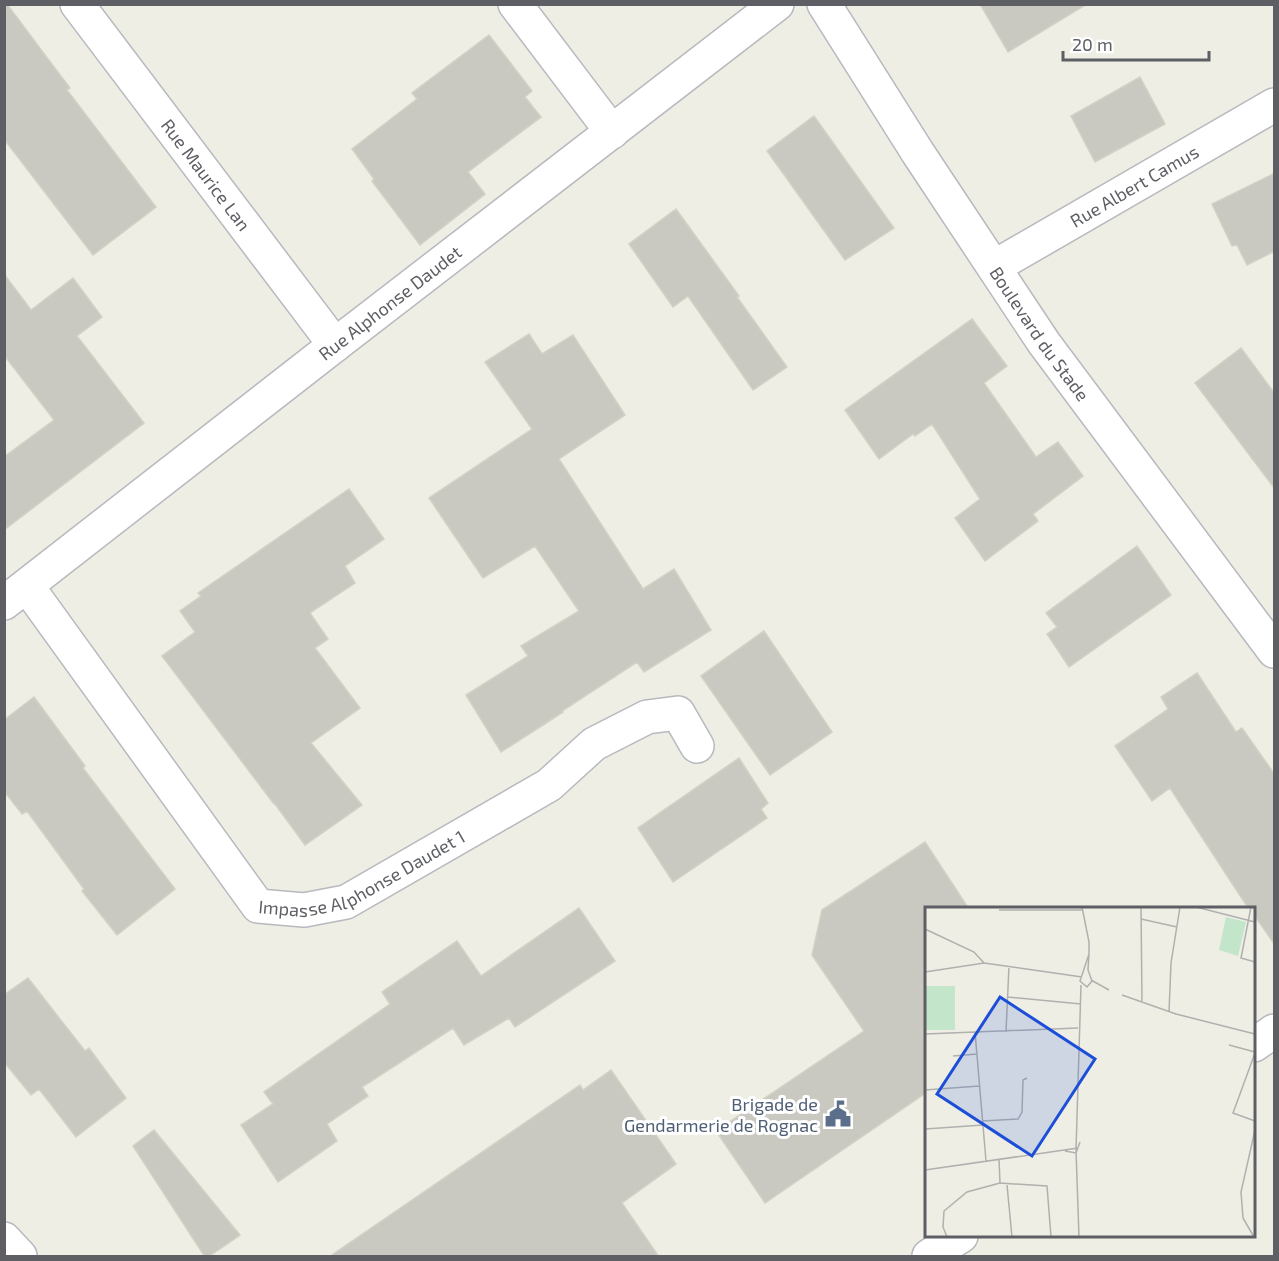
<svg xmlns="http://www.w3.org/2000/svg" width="1279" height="1261" viewBox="0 0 1279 1261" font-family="'Exo 2',sans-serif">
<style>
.building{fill:#cac9c1;stroke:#d3d1c4;stroke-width:1.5}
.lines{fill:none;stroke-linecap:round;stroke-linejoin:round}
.street-casing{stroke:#b7b9be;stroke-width:36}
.secondary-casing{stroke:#b6b8be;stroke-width:36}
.street{stroke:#fff;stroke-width:33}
.secondary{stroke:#fff;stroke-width:33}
.labels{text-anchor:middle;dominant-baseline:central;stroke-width:6;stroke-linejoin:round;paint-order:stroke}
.street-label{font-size:18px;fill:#5d5f65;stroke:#fff}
.service-label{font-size:18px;fill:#4e5e75;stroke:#fff;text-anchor:end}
.inset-road{fill:none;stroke:#b0b1ae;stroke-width:1.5}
.view{fill:#1d4ed8;fill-opacity:0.15;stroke:#1d4ed8;stroke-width:3}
.inset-edge{fill:none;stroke:#5d5f65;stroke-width:3}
</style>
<rect width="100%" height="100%" fill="#eeeee5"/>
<path class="building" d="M 4,4 L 7,4 L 45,55 L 70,88 L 67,90 L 156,207 L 93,255 L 4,139 Z
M 980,4 L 1087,4 L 1008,52 Z
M 489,35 L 532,91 L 525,97 L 541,117 L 468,172 L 485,194 L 420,245 L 372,181 L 374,179 L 352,149 L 417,99 L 412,93 Z
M 1140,77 L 1165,124 L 1095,162 L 1071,116 Z
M 814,116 L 894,228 L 845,260 L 767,151 Z
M 1275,173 L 1275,251 L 1247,265 L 1237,245 L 1232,246 L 1212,204 Z
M 676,209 L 739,296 L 737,297 L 787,367 L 753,390 L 688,296 L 673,307 L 629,244 Z
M 4,274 L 31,310 L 73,278 L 102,317 L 77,336 L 144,423 L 4,530 L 4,457 L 54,420 L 4,355 Z
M 972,319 L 1007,366 L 984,383 L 1036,457 L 1058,442 L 1083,476 L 1033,514 L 1038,521 L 985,561 L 955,518 L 980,499 L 932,424 L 915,436 L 913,434 L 879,459 L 845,410 Z
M 529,334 L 542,354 L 573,335 L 625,415 L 559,459 L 643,589 L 674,569 L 711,630 L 644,672 L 637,662 L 562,711 L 563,712 L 501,752 L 466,695 L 528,656 L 521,646 L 579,611 L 535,546 L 483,578 L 429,498 L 532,429 L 485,362 Z
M 1241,348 L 1275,394 L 1275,489 L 1195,383 Z
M 349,489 L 384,539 L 345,566 L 355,583 L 310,613 L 328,639 L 315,648 L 360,708 L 311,743 L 362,805 L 305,845 L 275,804 L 274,804 L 162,656 L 195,632 L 180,611 L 201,596 L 198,593 Z
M 1137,546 L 1171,595 L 1069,667 L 1047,634 L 1057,627 L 1046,613 Z
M 764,631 L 832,732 L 770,775 L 701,676 Z
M 1197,673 L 1236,732 L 1242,728 L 1275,775 L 1275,945 L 1254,915 L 1254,909 L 1249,909 L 1235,888 L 1170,788 L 1152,801 L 1115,746 L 1168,709 L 1161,697 Z
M 34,697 L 85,766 L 83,768 L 175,889 L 117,935 L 82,891 L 84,889 L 27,811 L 22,814 L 4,791 L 4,720 Z
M 739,758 L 768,803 L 761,809 L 767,818 L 673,882 L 638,828 Z
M 925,842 L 969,909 L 927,909 L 927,1092 L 765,1203 L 716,1131 L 864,1031 L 812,955 L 822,910 Z
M 579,908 L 615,961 L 515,1027 L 509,1018 L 464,1045 L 453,1028 L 362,1087 L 368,1096 L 327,1124 L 337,1141 L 278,1182 L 241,1125 L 273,1104 L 264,1092 L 390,1004 L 382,992 L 457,941 L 481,976 Z
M 28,978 L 85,1051 L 89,1048 L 126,1098 L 76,1137 L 39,1089 L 31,1095 L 4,1062 L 4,995 Z
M 611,1070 L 676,1164 L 622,1203 L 659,1257 L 329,1257 L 580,1085 L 583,1090 Z
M 154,1130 L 240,1235 L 208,1257 L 205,1257 L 133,1146 Z"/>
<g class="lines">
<g class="street-casing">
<g id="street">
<path id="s1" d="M 77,4 L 335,345"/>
<path d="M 515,4 L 612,132"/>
<path id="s2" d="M 824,4 L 918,153 L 1044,343 L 1274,651"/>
<path id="s3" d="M 994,267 L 1274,105"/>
<path id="s4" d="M 27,586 L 258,906 L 304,910 L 346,902 L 549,785 L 594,744 L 647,717 L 678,713 L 697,746"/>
<path id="s5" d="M 4,603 L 335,345 L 777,4"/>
<path d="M 4,1239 L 20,1256"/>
</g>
</g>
<g class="secondary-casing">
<path id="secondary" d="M 1254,1045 L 1274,1031
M 929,1256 L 961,1236"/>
</g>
<use href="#street" class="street"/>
<use href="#secondary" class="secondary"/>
</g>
<defs>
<g id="civic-bare" transform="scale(2.07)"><path d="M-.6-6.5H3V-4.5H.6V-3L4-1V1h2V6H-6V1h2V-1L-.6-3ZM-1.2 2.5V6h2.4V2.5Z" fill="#5c6f8a" stroke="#fff" stroke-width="2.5" paint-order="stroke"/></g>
</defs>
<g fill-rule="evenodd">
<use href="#civic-bare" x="838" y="1114"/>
</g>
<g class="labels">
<g class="street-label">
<text stroke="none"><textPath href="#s1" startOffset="214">Rue Maurice Lan</textPath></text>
<text stroke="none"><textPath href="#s3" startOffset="162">Rue Albert Camus</textPath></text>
<text stroke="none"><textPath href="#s5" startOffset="489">Rue Alphonse Daudet</textPath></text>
<text stroke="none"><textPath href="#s2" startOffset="394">Boulevard du Stade</textPath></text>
<text stroke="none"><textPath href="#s4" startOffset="507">Impasse Alphonse Daudet 1</textPath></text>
</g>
<g class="service-label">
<text x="818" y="1104">Brigade de<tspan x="818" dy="21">Gendarmerie de Rognac</tspan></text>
</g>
</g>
<g transform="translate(925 907)">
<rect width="330" height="330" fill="#eeeee5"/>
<path d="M 301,10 L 321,15 L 313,49 L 294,43 ZM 0,79 L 30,79 L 30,123 L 0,123 Z" fill="#c3e5c9"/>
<path class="inset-road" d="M 157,0 L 164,35 L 164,47 L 163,63 L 167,74 L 162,80 L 155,74 L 164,47M 216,0 L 217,96M 271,0 L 330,15M 326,0 L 316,51 L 330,55M 74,3 L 158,3M 216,12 L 252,20M 0,22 L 49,45 L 59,56M 0,65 L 59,56 L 157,70M 166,73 L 184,83M 197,88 L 251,107 L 330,127M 83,90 L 156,97M 244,105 L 246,56 L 255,0M 50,125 L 61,254M 81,125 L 84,59M 0,127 L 153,121M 304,138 L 330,145M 330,146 L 308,206 L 330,214M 28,149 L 52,147M 0,183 L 54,179M 57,214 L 93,212 L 97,205 L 98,173 L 102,171M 0,222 L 58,218M 140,244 L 151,246 L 155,235M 74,252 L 75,276 L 122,279 L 126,330M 0,263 L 153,241M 82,278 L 87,330M 22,330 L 18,320 L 19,304 L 42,285 L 75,276M 154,330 L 151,243 L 156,78M 329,330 L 318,311 L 316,285 L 330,223"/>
<path class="view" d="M 75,90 L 170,152 L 107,249 L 12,187 Z"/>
<rect width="330" height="330" class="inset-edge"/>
</g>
<rect width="1279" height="1261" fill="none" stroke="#5d5f65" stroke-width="12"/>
<path d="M1063 51v9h146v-9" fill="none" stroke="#5d5f65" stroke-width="3"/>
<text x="1072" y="51" font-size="18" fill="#5d5f65" stroke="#ffffff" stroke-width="4.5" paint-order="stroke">20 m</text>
</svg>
